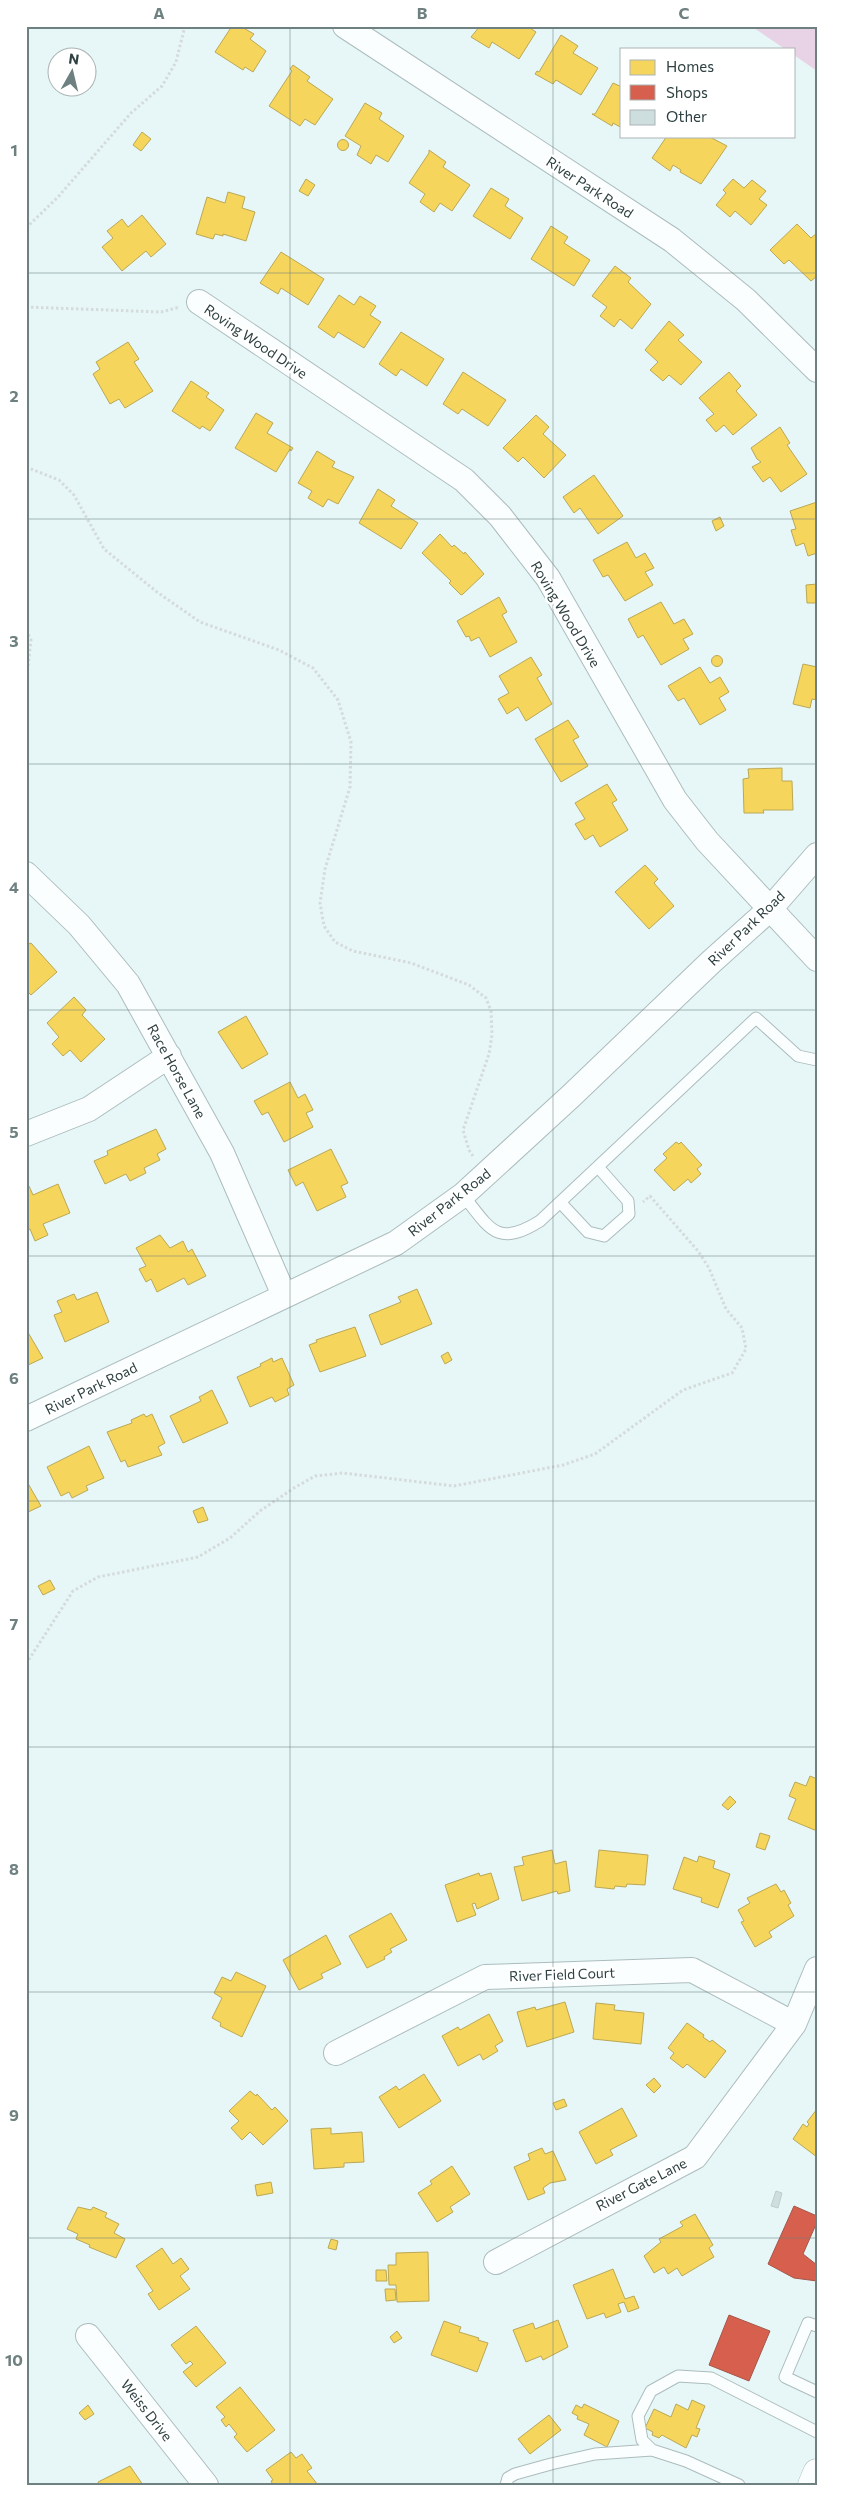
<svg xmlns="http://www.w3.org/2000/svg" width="843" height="2511" viewBox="0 0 843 2511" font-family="Commissioner,sans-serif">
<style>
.green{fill:#e8d2e6}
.homes{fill:#f6d55c;stroke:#baa854}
.shops{fill:#d6604d;stroke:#a45649}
.building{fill:#cededf;stroke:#bdcdce}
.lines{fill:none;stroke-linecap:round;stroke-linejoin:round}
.lane-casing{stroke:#acbcbd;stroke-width:13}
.street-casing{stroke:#acbcbd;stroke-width:26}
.secondary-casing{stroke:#acbcbd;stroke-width:29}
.path{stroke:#d5dbdb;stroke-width:3;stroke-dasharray:2.5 2.5;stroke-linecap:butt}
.lane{stroke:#fbfefe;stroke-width:11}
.street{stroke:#fbfefe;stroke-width:24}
.secondary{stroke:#fbfefe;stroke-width:28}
.grid{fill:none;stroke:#6f8081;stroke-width:1;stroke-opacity:0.55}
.labels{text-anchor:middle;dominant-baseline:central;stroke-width:5;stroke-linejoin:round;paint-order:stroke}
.street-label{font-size:14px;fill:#2e4041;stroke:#fff}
.neatline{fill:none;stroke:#6f8081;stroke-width:2}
.grid-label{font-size:16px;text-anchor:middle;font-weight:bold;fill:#6f8081}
</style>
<rect width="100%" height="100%" fill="#e7f7f8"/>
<path class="green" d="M 751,26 L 817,26 L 817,71 L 794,55 L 794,49 L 785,49 Z"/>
<path class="homes" d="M 232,26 L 240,26 L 254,34 L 250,39 L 266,51 L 253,72 L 245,67 L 243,70 L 215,52 Z
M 480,26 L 527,26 L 536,32 L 519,59 L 492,42 L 489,48 L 471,37 Z
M 561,35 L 578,46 L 573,53 L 598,68 L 581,95 L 556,80 L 553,84 L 535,74 L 537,71 L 539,72 Z
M 293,65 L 310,77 L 307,81 L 333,99 L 315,125 L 305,119 L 300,126 L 269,106 L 292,71 L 290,69 Z
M 613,83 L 622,87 L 622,128 L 613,123 L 612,126 L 592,114 L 595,114 Z
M 365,103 L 382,113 L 379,119 L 404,136 L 388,162 L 376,155 L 371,164 L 357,155 L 361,146 L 345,136 Z
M 142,132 L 151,139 L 141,151 L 133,145 Z
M 667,136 L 708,136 L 727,146 L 701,184 L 680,172 L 681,170 L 673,165 L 670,171 L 652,158 Z
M337.5 145a5.5 5.5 0 1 1 11 0a5.5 5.5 0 1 1-11 0Z
M 429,150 L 446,162 L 443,167 L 470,185 L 452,211 L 440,203 L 434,212 L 420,202 L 425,194 L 409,183 L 429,153 Z
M 306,179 L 315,185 L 308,196 L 299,191 Z
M 733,179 L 744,188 L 752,180 L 766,191 L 759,199 L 767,205 L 751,225 L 735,211 L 730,217 L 716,205 L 726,193 L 723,190 Z
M 491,188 L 509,199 L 505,206 L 523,218 L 510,239 L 473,216 Z
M 228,192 L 245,197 L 242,208 L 255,212 L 246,241 L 223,234 L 223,236 L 215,234 L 213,239 L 196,234 L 207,197 L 225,203 Z
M 142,215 L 166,244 L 151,257 L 146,251 L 122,271 L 102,247 L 113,238 L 107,231 L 122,219 L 128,227 Z
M 797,224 L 811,238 L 817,233 L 817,276 L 811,281 L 789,260 L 784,264 L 770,250 Z
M 551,226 L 568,237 L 564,243 L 590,260 L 574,286 L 531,259 Z
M 281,252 L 324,279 L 308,305 L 281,288 L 278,294 L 260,283 Z
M 615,266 L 631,278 L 628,282 L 651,304 L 632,329 L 620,319 L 614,327 L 600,316 L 607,307 L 592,296 Z
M 339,295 L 354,305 L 360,296 L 376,306 L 370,315 L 381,322 L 364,348 L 338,332 L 334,338 L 318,327 Z
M 669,321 L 684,335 L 678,340 L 702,362 L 681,385 L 669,375 L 663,381 L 650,370 L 658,362 L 645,350 Z
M 401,332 L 444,359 L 427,386 L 401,369 L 396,376 L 379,364 Z
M 128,342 L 139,359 L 134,362 L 153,391 L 125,408 L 119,399 L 110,404 L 93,374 L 100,369 L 96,362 Z
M 463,372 L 506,400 L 488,426 L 462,409 L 458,414 L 443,404 Z
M 729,372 L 741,386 L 736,391 L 757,415 L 733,435 L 724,425 L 716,432 L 706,420 L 714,414 L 699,398 Z
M 191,381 L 209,393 L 206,397 L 224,410 L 210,431 L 202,426 L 200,429 L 172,411 Z
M 256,413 L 273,423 L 267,433 L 293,448 L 291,451 L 290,449 L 276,472 L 235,448 Z
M 536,415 L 549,427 L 543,434 L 566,455 L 544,478 L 523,457 L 518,462 L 503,448 Z
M 780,427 L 790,443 L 787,445 L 807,474 L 781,492 L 770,477 L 763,482 L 752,467 L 761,462 L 757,459 L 751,448 Z
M 317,451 L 335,462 L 332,467 L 354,477 L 338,504 L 328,499 L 323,507 L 308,498 L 312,491 L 298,483 Z
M 594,475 L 623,516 L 598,534 L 580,508 L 574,513 L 563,497 Z
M 378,489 L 395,500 L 391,506 L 418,523 L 401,549 L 359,523 Z
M 817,502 L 817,553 L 808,556 L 804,543 L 796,546 L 791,530 L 796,529 L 790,511 Z
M 720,517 L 724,526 L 716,531 L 712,521 Z
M 440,534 L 452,547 L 454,545 L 464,554 L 465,552 L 484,574 L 463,594 L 461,595 L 449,583 L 451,581 L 422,553 Z
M 627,542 L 636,558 L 645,553 L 654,568 L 645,572 L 653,585 L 625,601 L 608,575 L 603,577 L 593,560 Z
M 817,584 L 817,613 L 816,603 L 807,603 L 806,585 Z
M 499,597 L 507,612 L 502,615 L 517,642 L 490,657 L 479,637 L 471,641 L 469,636 L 466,637 L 457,621 Z
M 661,602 L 674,624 L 684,619 L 693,634 L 683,639 L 689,649 L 661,665 L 643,635 L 638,638 L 628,619 Z
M711.5 661a5.5 5.5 0 1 1 11 0a5.5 5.5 0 1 1-11 0Z
M 531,657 L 542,675 L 537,678 L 552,704 L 526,721 L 518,707 L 507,714 L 498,699 L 509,693 L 499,676 Z
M 803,664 L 817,667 L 817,700 L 812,699 L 810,708 L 793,704 Z
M 700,667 L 710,683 L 720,677 L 729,692 L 719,698 L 726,710 L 700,725 L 684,698 L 678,701 L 668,686 Z
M 568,720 L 579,737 L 573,740 L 588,766 L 561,782 L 535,739 Z
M 782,768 L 782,781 L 792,781 L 793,810 L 763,810 L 764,813 L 744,813 L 743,779 L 749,778 L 748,769 Z
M 607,784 L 617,800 L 612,803 L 628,830 L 600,847 L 593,835 L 585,840 L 575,824 L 585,819 L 575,803 Z
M 645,865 L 658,879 L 654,883 L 674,906 L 649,929 L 615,892 Z
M 31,943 L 57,972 L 31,995 L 26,990 L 26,945 Z
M 74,997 L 86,1010 L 82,1015 L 105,1039 L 81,1062 L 70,1050 L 63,1056 L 52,1044 L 59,1037 L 47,1023 Z
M 246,1016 L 268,1054 L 242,1069 L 218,1032 Z
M 290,1082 L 298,1098 L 305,1094 L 313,1110 L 306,1113 L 313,1127 L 284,1142 L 268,1112 L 262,1115 L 254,1101 Z
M 156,1129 L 166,1149 L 157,1154 L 160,1160 L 144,1168 L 146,1173 L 130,1181 L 126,1174 L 105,1184 L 94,1161 L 108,1155 L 107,1151 Z
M 676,1142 L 679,1144 L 681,1142 L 702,1165 L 697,1169 L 701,1174 L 691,1183 L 688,1179 L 674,1191 L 654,1170 L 667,1158 L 663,1154 Z
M 331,1149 L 348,1183 L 341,1186 L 346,1197 L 317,1211 L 303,1182 L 296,1186 L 288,1170 Z
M 58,1184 L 70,1213 L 43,1224 L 48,1235 L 35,1241 L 30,1229 L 26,1230 L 26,1187 L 29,1186 L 33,1195 Z
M 160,1235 L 170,1248 L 183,1241 L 188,1252 L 192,1249 L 206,1276 L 188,1285 L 184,1278 L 157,1292 L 151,1279 L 146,1282 L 139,1269 L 146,1266 L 136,1248 Z
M 417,1289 L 432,1324 L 381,1345 L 369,1315 L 401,1302 L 398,1297 Z
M 97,1292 L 109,1322 L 65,1342 L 54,1315 L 62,1312 L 57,1301 L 74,1294 L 77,1300 Z
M 355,1327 L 366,1356 L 320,1372 L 309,1345 L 317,1342 L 316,1340 Z
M 26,1329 L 43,1358 L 26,1366 Z
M 448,1352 L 452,1360 L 445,1364 L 441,1356 Z
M 272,1358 L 273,1362 L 282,1358 L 294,1385 L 287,1389 L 289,1395 L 275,1402 L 272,1397 L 250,1407 L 237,1377 L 261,1366 L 260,1364 Z
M 212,1390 L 228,1423 L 183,1443 L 170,1416 L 201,1401 L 199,1397 Z
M 144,1414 L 146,1417 L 152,1414 L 165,1443 L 158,1447 L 162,1455 L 128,1467 L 125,1460 L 121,1462 L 107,1432 L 132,1423 L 131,1420 Z
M 89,1446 L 104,1478 L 86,1486 L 88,1490 L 72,1498 L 69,1492 L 61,1496 L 47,1467 Z
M 26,1480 L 41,1506 L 26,1513 Z
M 203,1507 L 208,1520 L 198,1523 L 193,1511 Z
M 50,1580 L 55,1589 L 43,1595 L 38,1586 Z
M 810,1776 L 817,1779 L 817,1831 L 788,1819 L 796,1799 L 789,1796 L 795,1782 L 806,1786 Z
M 730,1796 L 736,1802 L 728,1810 L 722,1805 Z
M 760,1833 L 770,1836 L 765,1850 L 756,1847 Z
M 552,1850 L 555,1864 L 566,1861 L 570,1891 L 558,1894 L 557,1891 L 522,1901 L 514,1867 L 524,1865 L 522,1857 Z
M 599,1850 L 648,1855 L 645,1885 L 627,1884 L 626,1887 L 615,1886 L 614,1889 L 595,1887 Z
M 699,1856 L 715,1861 L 713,1868 L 730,1874 L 718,1908 L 701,1902 L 702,1898 L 673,1889 L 684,1857 L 697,1862 Z
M 479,1873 L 480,1876 L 491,1873 L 499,1899 L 477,1909 L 475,1903 L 472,1904 L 476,1915 L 457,1922 L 445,1885 Z
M 776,1884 L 781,1892 L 784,1890 L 791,1903 L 788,1905 L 794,1916 L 769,1932 L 772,1937 L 755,1947 L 741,1922 L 744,1921 L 738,1910 L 750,1903 L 747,1898 Z
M 391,1913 L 407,1940 L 390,1949 L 392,1952 L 384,1957 L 385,1959 L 367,1968 L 349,1936 Z
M 326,1935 L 341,1964 L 321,1974 L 323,1978 L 299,1990 L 283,1960 Z
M 236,1972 L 266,1986 L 242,2037 L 220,2026 L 221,2023 L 212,2018 L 222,1998 L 214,1993 L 222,1977 L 231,1981 Z
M 565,2002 L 574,2032 L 527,2047 L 517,2012 L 535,2007 L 536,2010 Z
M 596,2003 L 615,2005 L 614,2010 L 644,2013 L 641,2044 L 593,2039 Z
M 489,2014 L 503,2041 L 495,2046 L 498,2051 L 483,2060 L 480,2054 L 458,2066 L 442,2036 L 458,2027 L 460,2030 Z
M 687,2023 L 704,2035 L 703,2037 L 710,2042 L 712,2040 L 726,2051 L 705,2078 L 687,2064 L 683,2068 L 670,2058 L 674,2053 L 668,2048 Z
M 424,2074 L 441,2101 L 399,2128 L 379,2097 L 396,2086 L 399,2090 Z
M 654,2078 L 661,2086 L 654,2093 L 646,2085 Z
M 250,2091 L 256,2096 L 257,2094 L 272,2110 L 275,2107 L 288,2121 L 263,2145 L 250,2132 L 242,2140 L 231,2128 L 239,2121 L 229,2111 Z
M 564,2099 L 567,2106 L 556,2110 L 553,2103 Z
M 622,2108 L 637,2136 L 610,2150 L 613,2155 L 596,2164 L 579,2132 Z
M 817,2109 L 817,2157 L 793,2139 L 803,2124 L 807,2127 L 809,2124 L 807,2122 Z
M 331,2128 L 331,2134 L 362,2132 L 364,2162 L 344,2163 L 344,2167 L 314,2169 L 311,2129 Z
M 542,2148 L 545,2154 L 553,2151 L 566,2180 L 550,2183 L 543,2188 L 545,2193 L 528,2200 L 514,2167 L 530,2160 L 528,2154 Z
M 452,2166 L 470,2194 L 450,2207 L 453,2212 L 437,2222 L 418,2193 L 432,2184 L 430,2181 Z
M 271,2182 L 273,2193 L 257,2196 L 255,2185 Z
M 78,2207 L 91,2210 L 93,2207 L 107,2213 L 105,2217 L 119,2224 L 114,2233 L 125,2239 L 116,2258 L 89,2247 L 90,2245 L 76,2239 L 78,2234 L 67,2229 Z
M 695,2214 L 713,2245 L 709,2248 L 714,2257 L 682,2276 L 677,2268 L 668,2274 L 664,2267 L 654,2273 L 644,2256 L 661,2242 L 659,2239 L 683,2226 L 680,2222 Z
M 331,2239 L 338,2241 L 336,2250 L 328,2248 Z
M 162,2248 L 173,2264 L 181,2258 L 189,2269 L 180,2276 L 190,2289 L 159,2310 L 148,2294 L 153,2291 L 136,2266 Z
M 428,2252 L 429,2301 L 397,2302 L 396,2285 L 389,2285 L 388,2265 L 396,2265 L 396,2253 Z
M 613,2269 L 625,2299 L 634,2296 L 639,2308 L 628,2312 L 624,2302 L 618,2304 L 621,2312 L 606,2318 L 604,2313 L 587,2319 L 573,2285 Z
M 376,2270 L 386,2270 L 387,2281 L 376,2281 Z
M 385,2289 L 395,2289 L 396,2300 L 386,2301 Z
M 558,2320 L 568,2347 L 543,2360 L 541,2356 L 526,2362 L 513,2330 L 533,2323 L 535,2329 Z
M 444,2321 L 461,2327 L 459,2332 L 479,2338 L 478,2340 L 488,2343 L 477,2372 L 431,2355 Z
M 196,2326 L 226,2363 L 196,2387 L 183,2372 L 193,2364 L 190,2361 L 186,2364 L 171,2345 Z
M 397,2331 L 402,2338 L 394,2343 L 390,2337 Z
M 240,2387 L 275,2430 L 247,2452 L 234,2437 L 237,2434 L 229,2424 L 226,2427 L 221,2420 L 225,2417 L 216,2407 Z
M 692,2400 L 705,2406 L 696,2428 L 700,2429 L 697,2437 L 692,2435 L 686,2448 L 662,2435 L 659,2438 L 652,2435 L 653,2432 L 645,2428 L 654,2409 L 671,2417 L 676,2404 L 688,2410 Z
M 584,2404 L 619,2421 L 607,2447 L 584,2435 L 589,2424 L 577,2419 L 578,2416 L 572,2413 L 576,2405 L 582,2408 Z
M 88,2405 L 94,2414 L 85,2420 L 79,2413 Z
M 549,2415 L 561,2430 L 530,2454 L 518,2439 Z
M 291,2452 L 296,2458 L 302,2454 L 312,2468 L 307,2471 L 318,2485 L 273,2485 L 271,2481 L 273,2480 L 266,2470 Z
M 130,2466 L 143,2485 L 99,2485 L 98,2482 Z"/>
<path class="shops" d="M 794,2206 L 817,2216 L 817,2222 L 803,2254 L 817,2265 L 817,2281 L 794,2278 L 768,2264 Z
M 729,2315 L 770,2331 L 749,2381 L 709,2365 Z"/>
<path class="building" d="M 776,2191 L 782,2193 L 778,2208 L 771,2206 Z"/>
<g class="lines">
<g class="lane-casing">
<path id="lane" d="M 463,1195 C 490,1229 497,1248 540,1221 L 756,1018 L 798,1056 L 817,1060
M 560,1202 L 588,1232 L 604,1236 L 629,1214 L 628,1201 L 598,1167
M 817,2326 L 808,2323 L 785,2377 L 817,2392
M 506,2485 L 508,2478 L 515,2474 L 551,2464 L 595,2454 L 652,2450
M 739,2485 L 686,2461 L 652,2450 L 642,2440 L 638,2416 L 651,2391 L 678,2376 L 711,2378 L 817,2432"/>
</g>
<g class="street-casing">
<path id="street" d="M 345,26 L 672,240 L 746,300 L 817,370
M 199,302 L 464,480 L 500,516 L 548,578 L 675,800 L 707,841 L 817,959
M 26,874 L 79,925 L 128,984 L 222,1153 L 284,1295
M 26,1134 L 89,1109 L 169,1056
M 26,1419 L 396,1243 L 463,1195 L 571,1096 L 711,962 L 770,909 L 817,855
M 336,2053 L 485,1977 L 692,1970 L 794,2024
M 496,2262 L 695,2157 L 794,2024 L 817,1969
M 88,2336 L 206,2485"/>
</g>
<g class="secondary-casing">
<path id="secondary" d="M 812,2485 L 817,2473"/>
</g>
<path class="path" d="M 26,228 L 58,197 L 131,113 L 162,86 L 176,62 L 185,26
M 26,307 L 161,312 L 180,307
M 26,467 L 59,480 L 74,495 L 104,549 L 157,592 L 200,622 L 279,650 L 313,668 L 338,700 L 351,742 L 350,787 L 325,869 L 320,903 L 324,926 L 335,942 L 353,951 L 411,963 L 469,985 L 486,998 L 491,1011 L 492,1035 L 489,1054 L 463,1130 L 469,1150 L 473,1156
M 26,630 L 31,640 L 26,684
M 26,1664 L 73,1591 L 98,1577 L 198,1557 L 230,1538 L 260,1511 L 294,1488 L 315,1476 L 343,1473 L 454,1486 L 563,1465 L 595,1454 L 683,1390 L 732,1373 L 746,1349 L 742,1328 L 726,1309 L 709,1268 L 698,1251 L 650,1196 L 643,1202"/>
<use href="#lane" class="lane"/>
<use href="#street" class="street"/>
<use href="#secondary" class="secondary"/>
</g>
<path class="grid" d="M 290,26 L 290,2485M 553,26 L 553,2485M 26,273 L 817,273M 26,519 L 817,519M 26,764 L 817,764M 26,1010 L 817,1010M 26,1256 L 817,1256M 26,1501 L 817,1501M 26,1747 L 817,1747M 26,1992 L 817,1992M 26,2238 L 817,2238"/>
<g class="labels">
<g class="street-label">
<text transform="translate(590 187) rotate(33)">River Park Road</text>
<text transform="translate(256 341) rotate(34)">Roving Wood Drive</text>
<text transform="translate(566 614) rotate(59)">Roving Wood Drive</text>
<text transform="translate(746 928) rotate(-44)">River Park Road</text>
<text transform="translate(177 1071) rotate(61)">Race Horse Lane</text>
<text transform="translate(449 1202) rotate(-38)">River Park Road</text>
<text transform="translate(91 1388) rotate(-26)">River Park Road</text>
<text transform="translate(562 1974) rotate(-2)">River Field Court</text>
<text transform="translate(641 2184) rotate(-27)">River Gate Lane</text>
<text transform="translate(147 2410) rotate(52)">Weiss Drive</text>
</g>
</g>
<rect width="843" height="2511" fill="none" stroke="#ffffff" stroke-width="55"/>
<rect x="620" y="48" width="175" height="90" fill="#ffffff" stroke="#abb3b3"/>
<rect x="630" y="60" width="25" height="15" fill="#f6d55c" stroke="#abb3b3"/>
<text x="666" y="72" font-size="15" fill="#2e4041">Homes</text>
<rect x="630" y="85" width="25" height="15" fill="#d6604d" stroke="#abb3b3"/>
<text x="666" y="98" font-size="15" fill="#2e4041">Shops</text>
<rect x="630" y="110" width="25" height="15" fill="#cededf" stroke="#abb3b3"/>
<text x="666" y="122" font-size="15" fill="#2e4041">Other</text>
<g transform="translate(72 72) rotate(8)"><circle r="24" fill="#ffffff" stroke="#abb3b3"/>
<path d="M0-4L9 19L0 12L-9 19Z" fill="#6f8081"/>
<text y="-8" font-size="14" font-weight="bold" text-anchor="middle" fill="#2e4041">N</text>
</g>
<rect x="28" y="28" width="788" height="2456" class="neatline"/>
<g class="grid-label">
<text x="159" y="19">A</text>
<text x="422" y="19">B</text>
<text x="684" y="19">C</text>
<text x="14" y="156">1</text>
<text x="14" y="402">2</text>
<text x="14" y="647">3</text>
<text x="14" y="893">4</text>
<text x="14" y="1138">5</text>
<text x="14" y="1384">6</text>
<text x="14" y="1630">7</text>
<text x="14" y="1875">8</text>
<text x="14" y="2121">9</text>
<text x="14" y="2366">10</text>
</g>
</svg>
